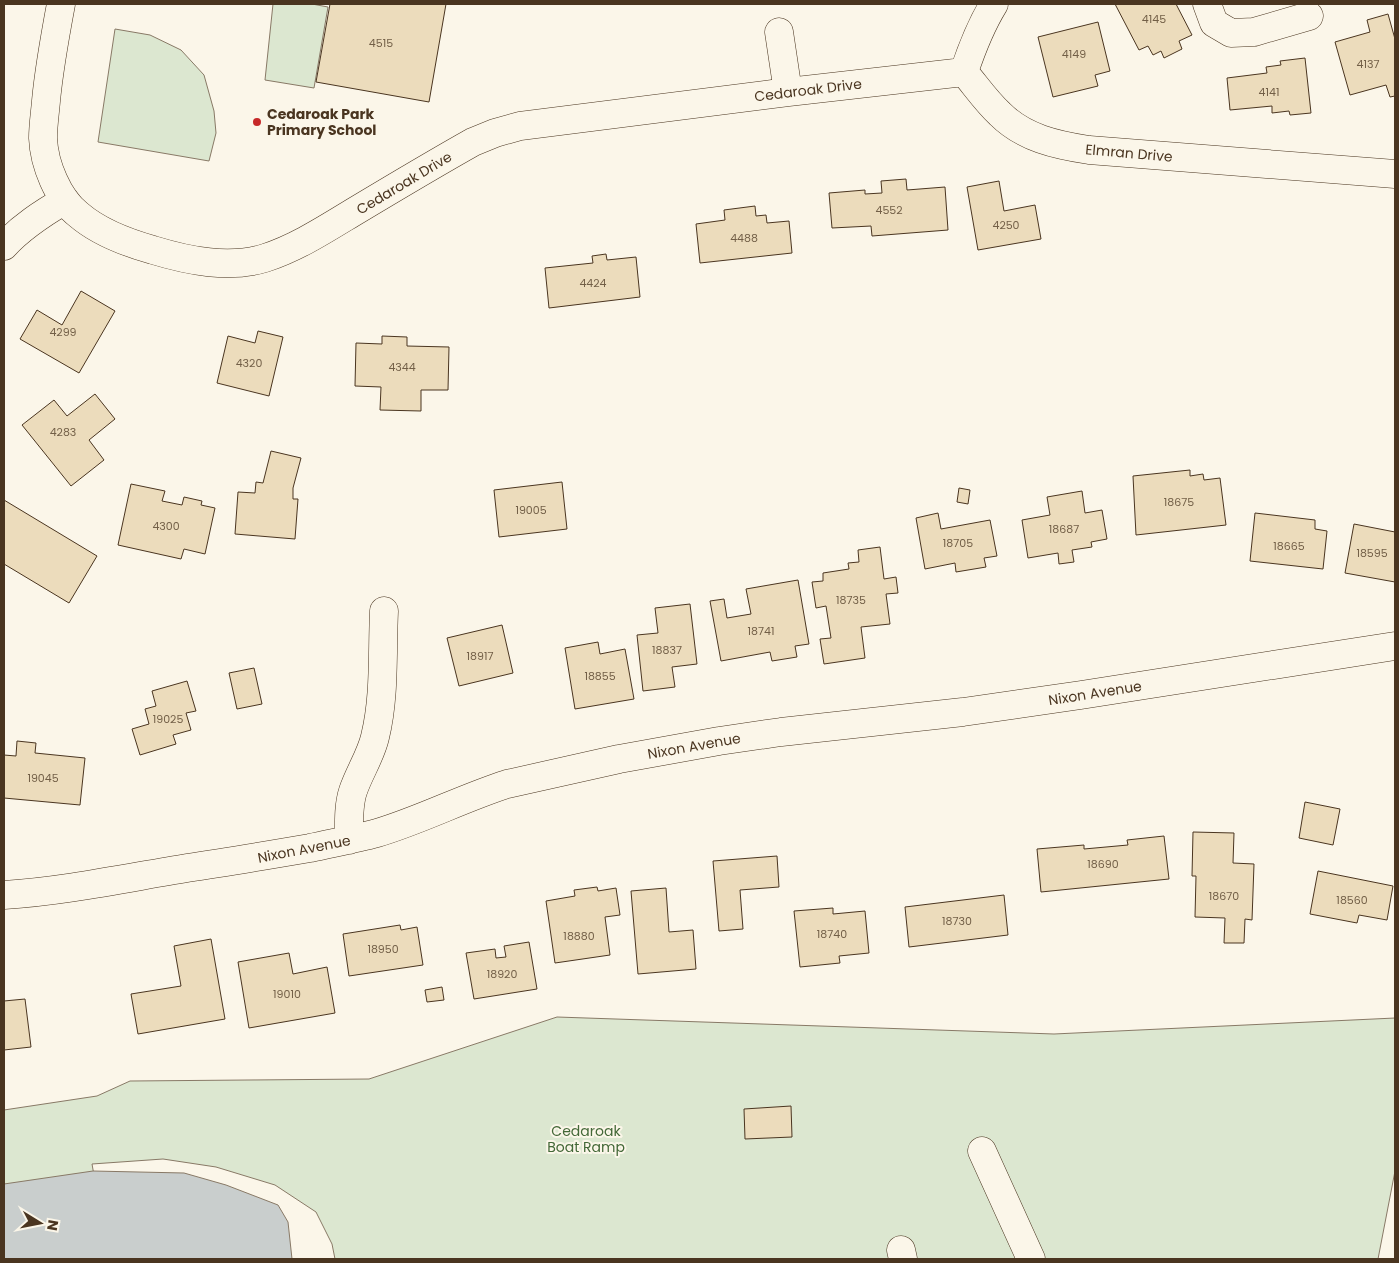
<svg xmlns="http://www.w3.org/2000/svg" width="1399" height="1263" viewBox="0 0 1399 1263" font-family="Poppins,sans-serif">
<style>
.green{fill:#dce7d0;stroke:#887966}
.water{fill:#c9cecd;stroke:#887966}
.building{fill:#ecdcbc;stroke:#4a3520}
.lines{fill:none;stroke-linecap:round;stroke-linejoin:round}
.minor-casing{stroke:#4a3520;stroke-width:29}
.minor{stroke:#fbf6e9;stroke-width:28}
.poi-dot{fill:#c62828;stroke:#fbf6e9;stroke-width:2}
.labels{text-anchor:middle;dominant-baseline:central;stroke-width:4;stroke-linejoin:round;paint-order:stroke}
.number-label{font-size:11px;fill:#725f47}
.street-label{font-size:14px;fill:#4a3520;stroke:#fbf6e9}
.poi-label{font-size:14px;font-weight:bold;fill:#4a3520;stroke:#fbf6e9;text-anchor:start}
.park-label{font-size:14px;fill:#436837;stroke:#fbf6e9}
</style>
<rect width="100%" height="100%" fill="#fbf6e9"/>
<path class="green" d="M 273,4 L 312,4 L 328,7 L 314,88 L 265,80 Z
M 115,29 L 150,35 L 181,50 L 204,75 L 214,111 L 216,133 L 209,161 L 98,142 Z
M 557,1017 L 1054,1034 L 1395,1018 L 1395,1171 L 1378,1259 L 335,1259 L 332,1244 L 316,1212 L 275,1185 L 216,1167 L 163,1159 L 92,1164 L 97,1192 L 4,1259 L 4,1110 L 97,1096 L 130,1081 L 369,1079 Z"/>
<path class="water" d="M 93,1171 L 184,1173 L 226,1185 L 278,1205 L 288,1222 L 292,1259 L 4,1259 L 4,1184 Z"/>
<path class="building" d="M 330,4 L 446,4 L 429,102 L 316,82 Z
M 1115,4 L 1176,4 L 1192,35 L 1179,41 L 1182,49 L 1164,58 L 1161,51 L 1153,55 L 1148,46 L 1139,50 Z
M 1388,14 L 1395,39 L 1395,96 L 1390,97 L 1386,85 L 1350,95 L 1335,42 L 1370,32 L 1367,20 Z
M 1098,22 L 1110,71 L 1095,75 L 1098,86 L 1053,97 L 1038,37 Z
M 1305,58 L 1311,113 L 1290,115 L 1289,111 L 1272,113 L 1272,106 L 1230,110 L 1227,78 L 1267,73 L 1266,67 L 1281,65 L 1280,61 Z
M 906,179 L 907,190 L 945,187 L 948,230 L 872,236 L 871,226 L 832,228 L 829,193 L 865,190 L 865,194 L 882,193 L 881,181 Z
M 999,181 L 1004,211 L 1035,205 L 1041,239 L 978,250 L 967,187 Z
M 755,206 L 756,216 L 766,215 L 767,223 L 789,221 L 792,253 L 700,263 L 696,224 L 725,220 L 724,210 Z
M 606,254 L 607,260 L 636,257 L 640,297 L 549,308 L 545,268 L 593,263 L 592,256 Z
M 81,291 L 115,311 L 79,373 L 20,339 L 37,310 L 62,325 Z
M 258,331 L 283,337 L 269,396 L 217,383 L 228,336 L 255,343 Z
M 382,336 L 407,337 L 407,346 L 449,347 L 448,390 L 421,390 L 421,411 L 380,410 L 381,387 L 355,386 L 356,343 L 382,344 Z
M 95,394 L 115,419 L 89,440 L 104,460 L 71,486 L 22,425 L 54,400 L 67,416 Z
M 271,451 L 301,458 L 293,488 L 293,499 L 298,499 L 295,539 L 235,534 L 238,492 L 255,493 L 256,482 L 263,483 Z
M 1190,470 L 1190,476 L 1203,474 L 1204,480 L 1220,478 L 1226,525 L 1136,535 L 1133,476 Z
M 562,482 L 567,529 L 499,537 L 494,490 Z
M 131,484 L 165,491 L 162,501 L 182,505 L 184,497 L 202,501 L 201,505 L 215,508 L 205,554 L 184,549 L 181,559 L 118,545 Z
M 959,488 L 970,490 L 968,504 L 957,502 Z
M 1082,491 L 1085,513 L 1102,510 L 1107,539 L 1091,542 L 1092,547 L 1072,550 L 1074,562 L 1059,564 L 1058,553 L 1028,558 L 1022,520 L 1050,515 L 1047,497 Z
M 4,500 L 97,556 L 69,603 L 4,564 Z
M 938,513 L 941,529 L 990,520 L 997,556 L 984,558 L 986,567 L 956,572 L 955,563 L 925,569 L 916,518 Z
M 1255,513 L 1315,520 L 1315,529 L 1327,531 L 1323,569 L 1250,561 Z
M 1354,524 L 1395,532 L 1395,582 L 1345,573 Z
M 880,547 L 884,579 L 896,577 L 898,593 L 886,594 L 890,624 L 861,627 L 865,658 L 824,664 L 820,639 L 831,638 L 826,606 L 816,608 L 812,582 L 823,581 L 823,573 L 849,569 L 848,563 L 859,562 L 858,550 Z
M 798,580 L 809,644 L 795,646 L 797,657 L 772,661 L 770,652 L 721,661 L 710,601 L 724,599 L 727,618 L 751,614 L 746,589 Z
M 690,604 L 697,664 L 672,667 L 675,687 L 643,691 L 637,635 L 658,633 L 655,608 Z
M 502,625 L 513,673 L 459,686 L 447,638 Z
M 598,642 L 600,654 L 625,649 L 634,699 L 575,709 L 565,648 Z
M 254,668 L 262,704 L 237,709 L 229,673 Z
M 187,681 L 196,711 L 186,713 L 191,730 L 173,735 L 176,744 L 140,755 L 132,729 L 149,724 L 145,709 L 156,706 L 152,691 Z
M 17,741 L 36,743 L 35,753 L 85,758 L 80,805 L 4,798 L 4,755 L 16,756 Z
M 1305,802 L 1340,809 L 1333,845 L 1299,838 Z
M 1193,832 L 1234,833 L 1233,863 L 1254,864 L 1252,920 L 1245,919 L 1244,943 L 1224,943 L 1225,918 L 1195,917 L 1196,876 L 1192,876 Z
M 1164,836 L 1169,879 L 1041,892 L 1037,849 L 1084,845 L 1084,849 L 1128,845 L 1127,840 Z
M 777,856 L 779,887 L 740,890 L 743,929 L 719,931 L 713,861 Z
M 1318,871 L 1393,886 L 1387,920 L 1359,915 L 1357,923 L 1310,914 Z
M 597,887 L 598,891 L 616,888 L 620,915 L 605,917 L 610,955 L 555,963 L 546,901 L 575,896 L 574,890 Z
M 666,888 L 669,932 L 693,930 L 696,969 L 638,974 L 631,891 Z
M 1004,895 L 1008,935 L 909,947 L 905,907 Z
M 833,908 L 833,914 L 865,911 L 869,953 L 839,956 L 840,963 L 800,967 L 794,911 Z
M 400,925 L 401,930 L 417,927 L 423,965 L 349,976 L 343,934 Z
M 211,939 L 225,1019 L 138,1034 L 131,994 L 181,986 L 174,946 Z
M 529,942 L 537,989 L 474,999 L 466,953 L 495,949 L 496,958 L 506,957 L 504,946 Z
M 289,953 L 293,974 L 327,967 L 335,1013 L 249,1028 L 238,962 Z
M 442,987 L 444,1000 L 427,1002 L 425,990 Z
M 25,999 L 31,1047 L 4,1050 L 4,1001 Z
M 791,1106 L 792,1137 L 745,1139 L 744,1109 Z"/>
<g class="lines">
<g class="minor-casing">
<path id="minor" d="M 61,4 C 55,36 49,68 46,101 C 45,113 43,126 43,138 C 44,164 58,199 79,215 C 100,233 128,243 153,250 C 189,261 229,269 265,258 C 296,248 324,230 352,213 C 392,189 432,165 473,142 L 495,133 L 520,126 L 788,92 L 964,72
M 1207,4 L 1214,23 L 1231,33 L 1254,32 L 1309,16
M 779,32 L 788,92
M 964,72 C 976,86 986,101 1000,114 C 1024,138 1056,145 1089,150 L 1395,174
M 964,72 C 972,48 981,25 994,4
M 4,246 C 21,227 43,213 65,200
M 349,840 C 349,824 348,806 353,791 C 359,773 371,755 375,737 C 385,696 382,654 384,611
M 4,895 C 65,891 126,878 187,868 C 228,862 269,855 310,848 C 332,843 355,839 377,833 C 421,820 463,798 507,784 L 619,759 L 719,741 L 781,732 L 963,712 L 1081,695 L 1395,646
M 982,1151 L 1031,1259
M 901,1250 L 903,1259"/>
</g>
<use href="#minor" class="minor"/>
</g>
<circle class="poi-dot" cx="257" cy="122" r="5"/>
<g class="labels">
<g class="number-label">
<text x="1154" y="19">4145</text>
<text x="381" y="43">4515</text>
<text x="1074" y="54">4149</text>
<text x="1368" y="64">4137</text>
<text x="1269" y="92">4141</text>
<text x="889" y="210">4552</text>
<text x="1006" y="225">4250</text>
<text x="744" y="238">4488</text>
<text x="593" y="283">4424</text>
<text x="63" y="332">4299</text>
<text x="249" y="363">4320</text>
<text x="402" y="367">4344</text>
<text x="63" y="432">4283</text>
<text x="1179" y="502">18675</text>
<text x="531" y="510">19005</text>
<text x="166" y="526">4300</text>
<text x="1064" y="529">18687</text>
<text x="958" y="543">18705</text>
<text x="1289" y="546">18665</text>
<text x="1372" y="553">18595</text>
<text x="851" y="600">18735</text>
<text x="761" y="631">18741</text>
<text x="667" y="650">18837</text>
<text x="480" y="656">18917</text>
<text x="600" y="676">18855</text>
<text x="168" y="719">19025</text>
<text x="43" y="778">19045</text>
<text x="1103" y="864">18690</text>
<text x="1224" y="896">18670</text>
<text x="1352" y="900">18560</text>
<text x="957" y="921">18730</text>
<text x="832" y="934">18740</text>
<text x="579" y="936">18880</text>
<text x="383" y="949">18950</text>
<text x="502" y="974">18920</text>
<text x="287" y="994">19010</text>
</g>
<g class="street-label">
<text transform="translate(808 90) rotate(-7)">Cedaroak Drive</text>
<text transform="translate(1129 153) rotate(5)">Elmran Drive</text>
<text transform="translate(404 183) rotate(-31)">Cedaroak Drive</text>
<text transform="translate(1095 693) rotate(-9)">Nixon Avenue</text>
<text transform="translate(694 746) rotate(-10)">Nixon Avenue</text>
<text transform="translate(304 849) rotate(-11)">Nixon Avenue</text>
</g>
<g class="poi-label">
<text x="267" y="114">Cedaroak Park<tspan x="267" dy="16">Primary School</tspan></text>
</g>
<g class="park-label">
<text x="586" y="1131">Cedaroak<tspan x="586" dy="16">Boat Ramp</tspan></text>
</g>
</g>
<rect width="1399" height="1263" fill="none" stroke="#4a3520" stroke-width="10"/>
<g transform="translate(40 1223) rotate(100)" stroke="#fbf6e9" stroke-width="4" paint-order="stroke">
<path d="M0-4L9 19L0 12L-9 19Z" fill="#4a3520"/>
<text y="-8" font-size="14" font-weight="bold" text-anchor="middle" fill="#4a3520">N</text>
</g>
</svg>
